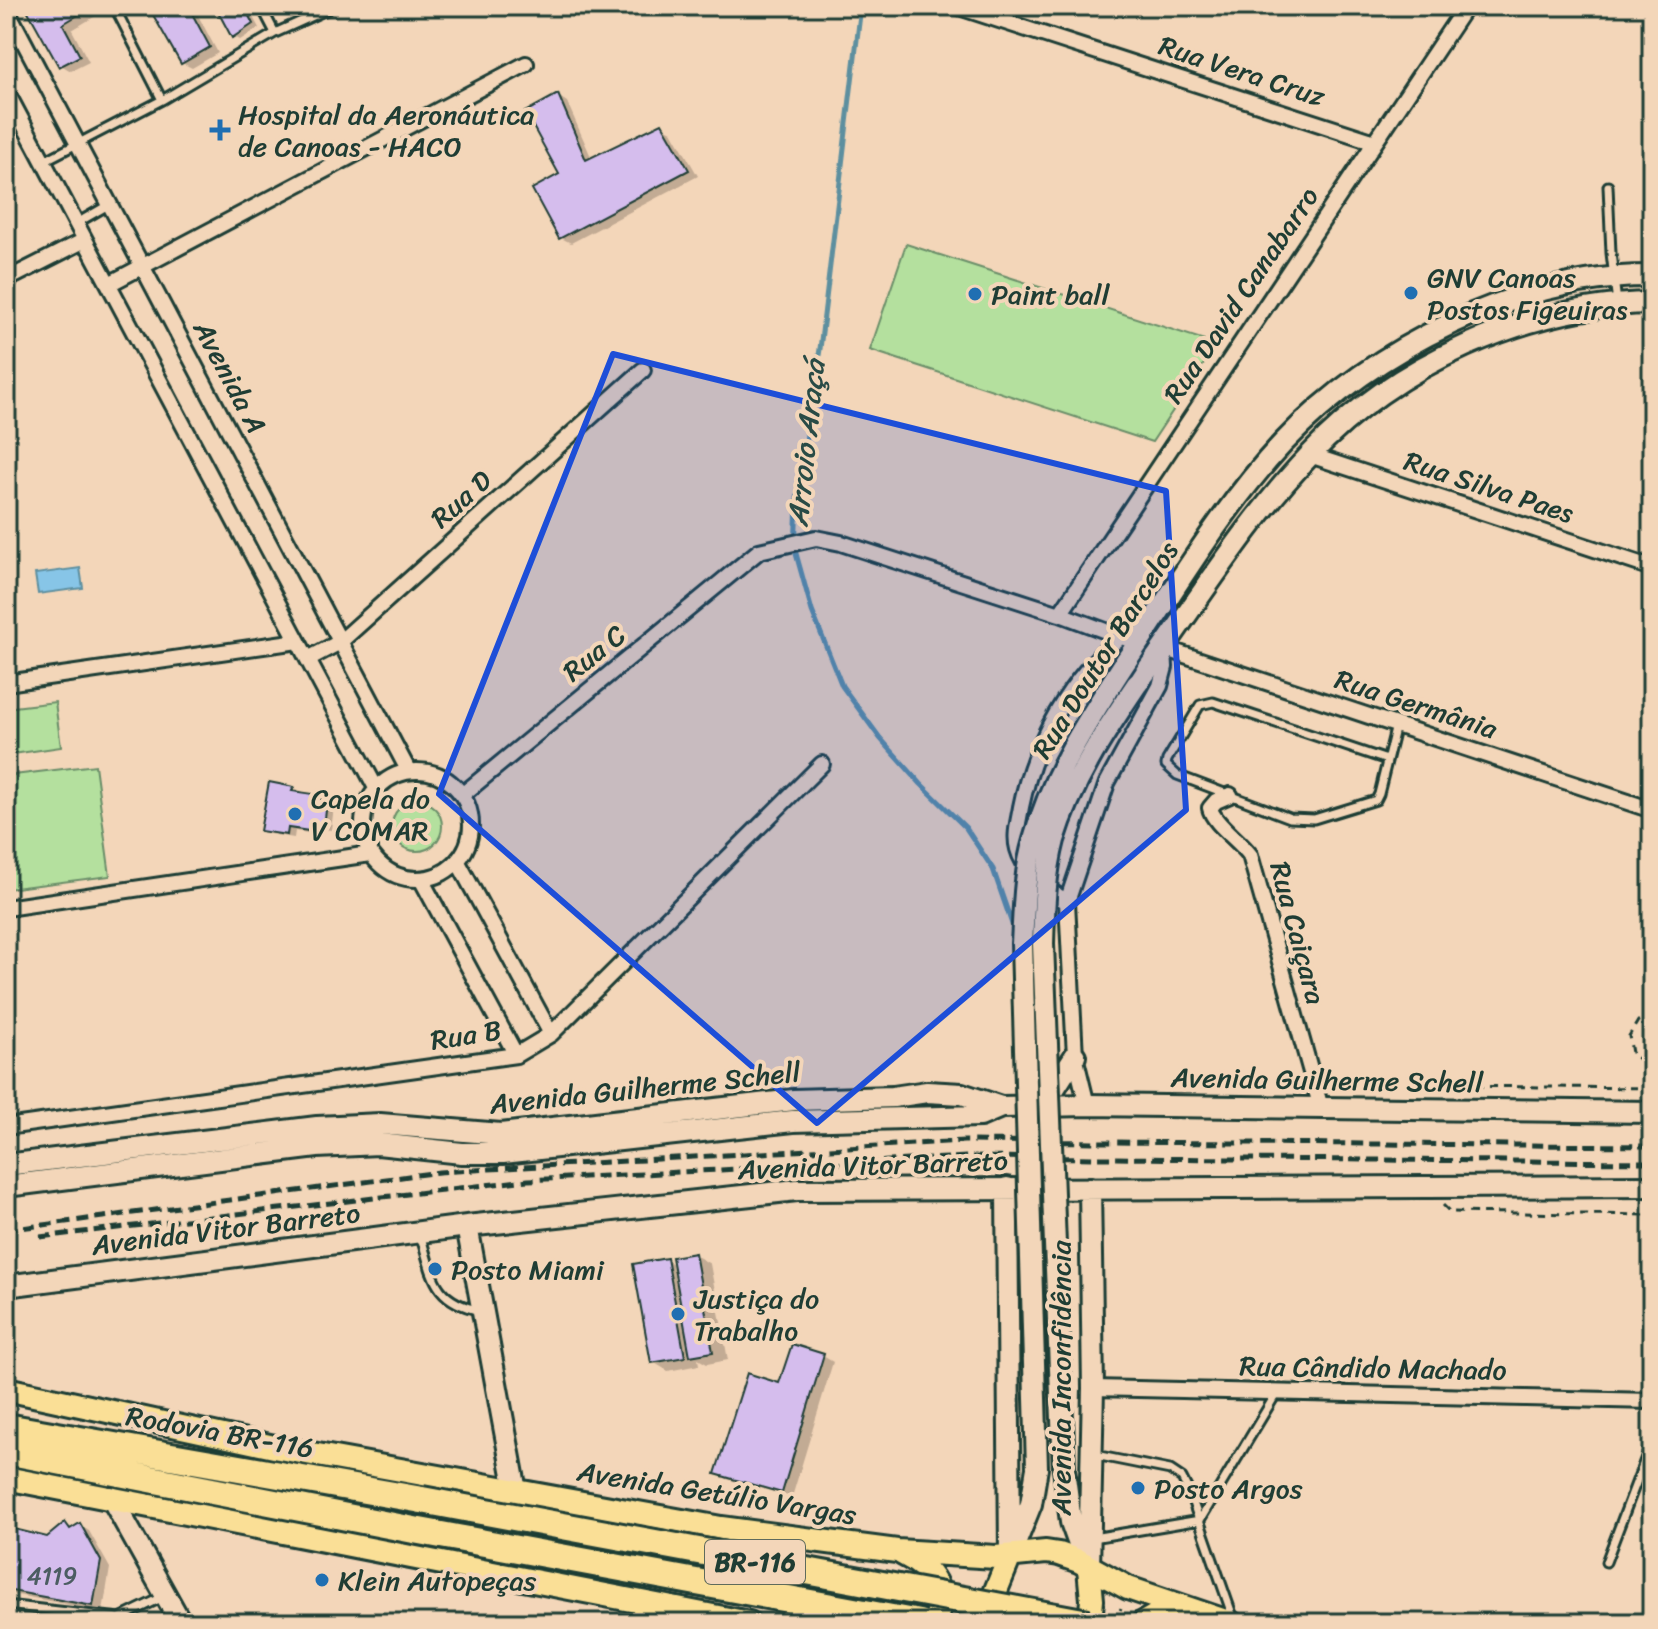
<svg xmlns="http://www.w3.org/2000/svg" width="1658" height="1629" viewBox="0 0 1658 1629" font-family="Sriracha,sans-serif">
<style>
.green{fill:#b4e09e;stroke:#6a8e69;stroke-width:2}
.water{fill:#87c5e7;stroke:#5d8f9f;stroke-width:2}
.shadow{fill:#0003}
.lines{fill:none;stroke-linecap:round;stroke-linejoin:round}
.stream{stroke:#5d8f9f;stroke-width:5}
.canal{stroke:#87c5e7;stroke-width:18}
.building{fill:#d5bded;stroke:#1f3d34;stroke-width:2}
.lane-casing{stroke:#1f3d34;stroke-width:13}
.street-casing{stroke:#1f3d34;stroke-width:20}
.secondary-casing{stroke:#1f3d34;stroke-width:26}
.primary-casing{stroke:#1f3d34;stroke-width:28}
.highway-casing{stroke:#1f3d34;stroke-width:32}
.path{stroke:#1f3d34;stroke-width:3;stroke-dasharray:8 6;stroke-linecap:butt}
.lane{stroke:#f3d6b9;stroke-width:7}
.street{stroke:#f3d6b9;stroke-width:14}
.secondary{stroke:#f3d6b9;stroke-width:20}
.primary{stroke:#fadf96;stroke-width:22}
.highway{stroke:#fadf96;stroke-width:26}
.rail{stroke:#1f3d34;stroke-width:5;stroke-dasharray:12 6;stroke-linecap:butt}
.secondary-bridge-casing{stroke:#1f3d34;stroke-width:26;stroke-linecap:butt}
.highway-bridge-casing{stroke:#1f3d34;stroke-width:32;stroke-linecap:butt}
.secondary-bridge{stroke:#f3d6b9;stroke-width:20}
.highway-bridge{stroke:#fadf96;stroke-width:26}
.marked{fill:#1d4ed8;fill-opacity:0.2;stroke:#1d4ed8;stroke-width:6;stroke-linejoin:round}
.poi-dot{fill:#1f6fb2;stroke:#f3d6b9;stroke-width:3}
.labels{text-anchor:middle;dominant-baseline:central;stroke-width:8;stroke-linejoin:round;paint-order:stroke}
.number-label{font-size:24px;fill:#4c5d62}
.shield{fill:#f3d6b9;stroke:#5f6b5c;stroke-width:2}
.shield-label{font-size:26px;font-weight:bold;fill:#1f3d34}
.street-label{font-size:28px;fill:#1f3d34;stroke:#f3d6b9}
.poi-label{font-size:28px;fill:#1f3d34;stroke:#f3d6b9;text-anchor:start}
.water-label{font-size:30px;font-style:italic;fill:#294b46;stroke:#f3d6b9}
</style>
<rect width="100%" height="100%" fill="#f3d6b9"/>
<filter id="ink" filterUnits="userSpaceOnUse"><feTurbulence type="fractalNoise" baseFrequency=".0125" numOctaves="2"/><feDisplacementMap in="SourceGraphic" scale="16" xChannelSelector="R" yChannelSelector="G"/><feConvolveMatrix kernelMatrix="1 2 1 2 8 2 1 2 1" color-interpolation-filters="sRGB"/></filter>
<g filter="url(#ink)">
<path class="green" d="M 906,244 L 1217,344 L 1152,442 L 870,350 Z
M 55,702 L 61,747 L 6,755 L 6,708 Z
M 95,765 L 110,876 L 6,889 L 6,776 Z
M392 826a25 25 0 1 1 50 0a25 25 0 1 1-50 0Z"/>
<path class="water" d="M 80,568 L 83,588 L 38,594 L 35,574 Z"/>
<path class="shadow" d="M 27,6 L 102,6 L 104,11 L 72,30 L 89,62 L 71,71 L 61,65 Z
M 150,6 L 193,6 L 218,53 L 192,68 L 182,63 Z
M 217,6 L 247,6 L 259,28 L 240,40 L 233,36 Z
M 283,6 L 316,6 L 295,17 L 285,11 Z
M 558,96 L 567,102 L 592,159 L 662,126 L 672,131 L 698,176 L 571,243 L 561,238 L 562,175 Z
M 271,784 L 293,788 L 327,801 L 334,807 L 331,830 L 324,829 L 323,835 L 295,831 L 294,838 L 270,834 L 262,830 Z
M 695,1255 L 710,1264 L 728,1360 L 707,1364 L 698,1359 L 699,1365 L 668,1371 L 653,1362 L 667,1260 L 675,1265 Z
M 823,1356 L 833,1362 L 792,1497 L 727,1479 L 717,1473 L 780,1385 Z
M 65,1524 L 74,1529 L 80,1525 L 89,1531 L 110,1568 L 103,1611 L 6,1593 L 6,1529 L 48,1539 Z"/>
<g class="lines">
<path class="stream" d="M 861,6 L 820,349 L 797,500 L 795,550 L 812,611 L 842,686 L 880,738 L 921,784 L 966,828 L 993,869 L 1013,927"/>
<path class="canal" d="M 1034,1033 L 1038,1102"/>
</g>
<path class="building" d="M 25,6 L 93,6 L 63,24 L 80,56 L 59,67 Z
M 148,6 L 188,6 L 210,47 L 181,64 Z
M 215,6 L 244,6 L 253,24 L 232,38 Z
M 558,94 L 586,160 L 662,123 L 689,170 L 559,239 L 532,189 L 559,174 L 525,112 Z
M 269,782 L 294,787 L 292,791 L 320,795 L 320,799 L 327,801 L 324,828 L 317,826 L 316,832 L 288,828 L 287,835 L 260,831 Z
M 695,1253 L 713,1352 L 690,1356 L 672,1257 Z
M 667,1258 L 685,1357 L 651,1363 L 633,1264 Z
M 792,1344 L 824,1354 L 782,1493 L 715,1474 L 747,1373 L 779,1383 Z
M 65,1522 L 70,1529 L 80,1523 L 101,1561 L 93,1606 L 6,1590 L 6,1527 L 47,1537 Z"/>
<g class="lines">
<g class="lane-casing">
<path id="lane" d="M 114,6 L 162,100
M 261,6 L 275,33
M 6,37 L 18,30
M 44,161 L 162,100 L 275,33 L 335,6
M 1608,186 L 1611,253 L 1617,303
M 77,223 L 110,204
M 1387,760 L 1213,702 L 1200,705 L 1167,760 L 1166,765 L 1177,775 L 1290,818 L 1314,819 L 1376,800 L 1379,794 L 1396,725
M 420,1234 C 433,1276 432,1301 481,1311
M 1095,1455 L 1170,1470 L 1182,1478 L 1190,1494 L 1233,1617
M 1093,1538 L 1200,1520 L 1276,1394
M 1606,1562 L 1652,1441
M 6,1605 L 120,1618
M 118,1623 L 120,1618 L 163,1597"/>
</g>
<g class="street-casing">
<path id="street" d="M 956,6 L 1375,142
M 6,8 L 408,770
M 6,91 L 376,788
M 6,280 L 85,240
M 109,284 L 526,64
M 1310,455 L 1652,568
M 1060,614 L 1466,6
M 308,659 L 340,642 L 643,370
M 6,683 L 298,641
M363 825a54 54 0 1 1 108 0a54 54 0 1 1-108 0Z
M 462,795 L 759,551 L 816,538 L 841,543 L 1060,614 L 1138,643
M 1230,795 L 1216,801 L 1210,808 C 1213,823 1239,840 1250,855 L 1321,1108
M 458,862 L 551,1034
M 421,879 L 516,1055
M 1067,902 C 1048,890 1024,872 1018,849 C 1014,835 1019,820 1021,807 C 1034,742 1070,677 1122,636
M 6,908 L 370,854
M 1087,1105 L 1075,1056 L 1067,902 L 1107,783 L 1160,686 L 1165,667 L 1164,648 L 1652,810
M 6,1127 L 516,1055 L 551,1034 L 822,764
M 1093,1388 L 1652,1401"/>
</g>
<g class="secondary-casing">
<path id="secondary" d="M 1126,661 C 1176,588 1222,508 1283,443 C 1374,347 1519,275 1652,276
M 1137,684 C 1194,608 1244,524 1310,455 C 1395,364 1527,305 1652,303
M 1045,1103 L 1075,1056
M 6,1165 L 317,1127 L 380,1124 L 501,1134 L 794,1100 L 893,1097 L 927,1092 L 962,1094 L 1001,1107
M 6,1186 L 317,1147 L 378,1144 L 462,1153 L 503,1153 L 793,1121 L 980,1116 L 1001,1107 L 1087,1105 L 1652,1112
M 1007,1188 L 1010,1556
M 467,1226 L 516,1491
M 6,1286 L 467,1226 L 797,1190 L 1652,1186
M 1064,1469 L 1071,1522 L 1085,1561
M 111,1497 L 181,1623
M 1013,1549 L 1031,1504 L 1037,1468
M 1089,1568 L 1093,1388 L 1090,1188"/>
</g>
<g class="primary-casing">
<path id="primary" d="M 6,1389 L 279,1448 L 721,1528 L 897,1551 L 996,1557 L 1046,1552 L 1059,1554 L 1079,1561 L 1128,1588 L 1231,1623
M 6,1478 L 749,1623
M 903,1554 C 931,1568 949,1592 934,1623
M 1089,1568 L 1092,1600 L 1090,1623
M 985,1623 L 990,1605 L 1010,1556
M 1143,1623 L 1155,1616 L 1184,1612"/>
</g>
<g class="highway-casing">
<path id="highway" d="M 6,1427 L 422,1500
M 6,1451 L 414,1530 L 919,1623"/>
</g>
<path class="path" d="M 1652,1015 L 1638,1021 L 1629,1036 L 1632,1053 L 1643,1063 L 1652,1065
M 1451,1090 L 1451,1086 L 1652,1088
M 1443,1205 L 1450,1212 L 1652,1215
M 1115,1623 L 1121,1608"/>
<use href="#lane" class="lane"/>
<use href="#street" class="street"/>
<use href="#secondary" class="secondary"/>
<use href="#primary" class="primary"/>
<use href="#highway" class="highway"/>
<path class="rail" d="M 6,1230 L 439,1172 L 964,1141 L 1652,1146
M 40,1237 L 528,1180 L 966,1157 L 1652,1162"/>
<g class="secondary-bridge-casing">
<path id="secondary-bridge" d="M 1037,1468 L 1022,944 C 1024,909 1024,874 1034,840 C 1052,774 1089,718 1126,661
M 1064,1469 L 1043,944 C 1044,909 1045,874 1054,840 C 1071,783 1104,733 1137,684"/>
</g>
<g class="highway-bridge-casing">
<path id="highway-bridge" d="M 422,1500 L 1088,1623"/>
</g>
<use href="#secondary-bridge" class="secondary-bridge"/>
<use href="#highway-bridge" class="highway-bridge"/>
</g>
</g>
<path class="marked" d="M 613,354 L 1166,491 L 1186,810 L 817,1123 L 439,794 Z"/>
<g class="poi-dot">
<path d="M216 118h8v8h8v8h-8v8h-8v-8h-8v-8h8z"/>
<circle cx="1411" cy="293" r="8"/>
<circle cx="975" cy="294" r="8"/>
<circle cx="295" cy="814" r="8"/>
<circle cx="435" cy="1269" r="8"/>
<circle cx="678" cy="1314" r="8"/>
<circle cx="1138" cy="1488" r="8"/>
<circle cx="322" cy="1580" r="8"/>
</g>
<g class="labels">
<g class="number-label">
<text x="52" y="1576">4119</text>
</g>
<rect class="shield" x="705" y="1540" width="100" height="44" rx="6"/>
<g class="shield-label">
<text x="755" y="1562">BR-116</text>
</g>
<g class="street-label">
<text transform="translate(1242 71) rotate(18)">Rua Vera Cruz</text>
<text transform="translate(1241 295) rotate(-56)">Rua David Canabarro</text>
<text transform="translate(230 377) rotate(62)">Avenida A</text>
<text transform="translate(1489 487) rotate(18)">Rua Silva Paes</text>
<text transform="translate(461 499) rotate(-42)">Rua D</text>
<text transform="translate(1105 650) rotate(-58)">Rua Doutor Barcelos</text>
<text transform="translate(594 653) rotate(-39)">Rua C</text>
<text transform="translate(1416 704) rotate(18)">Rua Germânia</text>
<text transform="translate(1298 933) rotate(75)">Rua Caiçara</text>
<text transform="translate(466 1035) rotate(-9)">Rua B</text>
<text transform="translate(1327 1080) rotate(1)">Avenida Guilherme Schell</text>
<text transform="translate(645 1088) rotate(-6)">Avenida Guilherme Schell</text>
<text transform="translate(873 1165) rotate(-2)">Avenida Vitor Barreto</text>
<text transform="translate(226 1229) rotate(-7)">Avenida Vitor Barreto</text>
<text transform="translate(1373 1368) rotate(1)">Rua Cândido Machado</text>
<text transform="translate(1060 1378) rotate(-90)">Avenida Inconfidência</text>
<text transform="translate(220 1432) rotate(10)">Rodovia BR-116</text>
<text transform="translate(717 1493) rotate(9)">Avenida Getúlio Vargas</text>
</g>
<g class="poi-label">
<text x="238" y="114">Hospital da Aeronáutica<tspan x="238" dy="32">de Canoas - HACO</tspan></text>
<text x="1427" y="277">GNV Canoas<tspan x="1427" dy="32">Postos Figeuiras</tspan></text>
<text x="991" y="294">Paint ball</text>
<text x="311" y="798">Capela do<tspan x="311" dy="32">V COMAR</tspan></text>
<text x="451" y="1269">Posto Miami</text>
<text x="694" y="1298">Justiça do<tspan x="694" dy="32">Trabalho</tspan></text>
<text x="1154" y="1488">Posto Argos</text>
<text x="338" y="1580">Klein Autopeças</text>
</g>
<g class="water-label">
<text transform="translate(806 443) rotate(-84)">Arroio Araçá</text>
</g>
</g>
<rect width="1658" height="1629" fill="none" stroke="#f3d6b9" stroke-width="32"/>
<rect x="16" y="16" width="1626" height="1597" fill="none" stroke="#1f3d34" stroke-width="3" filter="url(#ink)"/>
</svg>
